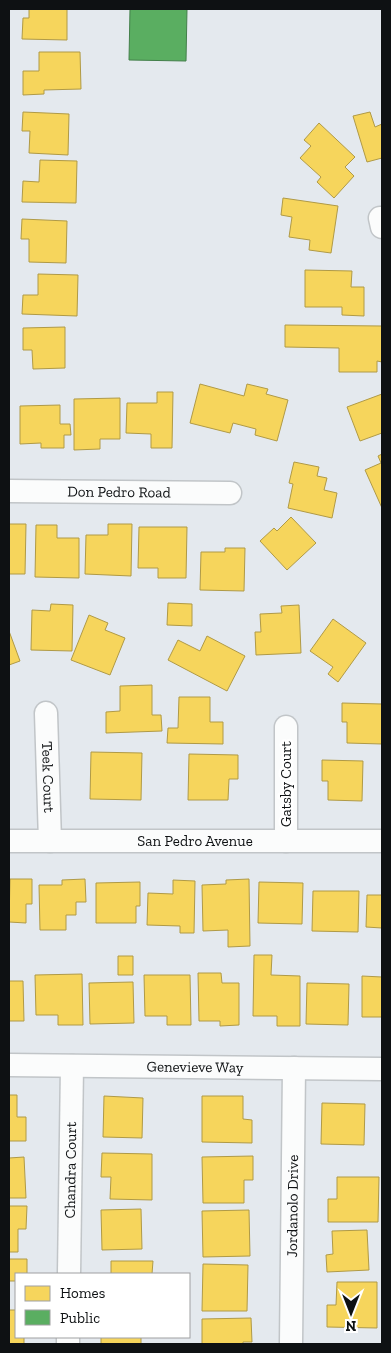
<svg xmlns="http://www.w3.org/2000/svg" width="391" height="1353" viewBox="0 0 391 1353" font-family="'Zilla Slab',serif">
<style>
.homes{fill:#f6d55c;stroke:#b09a46}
.public{fill:#5aae61;stroke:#437f4a}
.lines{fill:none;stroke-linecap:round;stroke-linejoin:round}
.minor-casing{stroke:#c1c5c8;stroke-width:25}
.minor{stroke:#fbfcfc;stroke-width:22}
.labels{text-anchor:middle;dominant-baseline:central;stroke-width:5;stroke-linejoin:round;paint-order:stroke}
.street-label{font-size:15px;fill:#0e1113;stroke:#fff}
</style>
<rect width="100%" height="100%" fill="#e4e9ee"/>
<path class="homes" d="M 29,9 L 67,9 L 67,40 L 22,39 L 23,18 L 29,18 Z
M 39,52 L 80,52 L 81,89 L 44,90 L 44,94 L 23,95 L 23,71 L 39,71 Z
M 23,112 L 69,114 L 68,155 L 29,153 L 30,131 L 22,131 Z
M 370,112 L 375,127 L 382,124 L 382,158 L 367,162 L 353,116 Z
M 319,123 L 355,157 L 345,167 L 354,176 L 334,198 L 317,182 L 321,177 L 300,158 L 311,146 L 304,140 Z
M 40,160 L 77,161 L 76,203 L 22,202 L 23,181 L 39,182 Z
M 283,198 L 338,206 L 331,253 L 309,250 L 310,240 L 289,237 L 292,217 L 281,215 Z
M 22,219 L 67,221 L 66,263 L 29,262 L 29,239 L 21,239 Z
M 305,270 L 352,271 L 351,287 L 364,287 L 364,316 L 342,315 L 342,307 L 305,307 Z
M 38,274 L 78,275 L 77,316 L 22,314 L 23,295 L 38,295 Z
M 285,325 L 382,326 L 382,362 L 377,361 L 377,372 L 339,372 L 339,348 L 285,347 Z
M 65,327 L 65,368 L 33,369 L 32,350 L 23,350 L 23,328 Z
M 200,384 L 244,396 L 247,384 L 268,389 L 266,394 L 288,400 L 277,441 L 255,435 L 256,429 L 233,423 L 230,433 L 190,423 Z
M 157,392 L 173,392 L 172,448 L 151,448 L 151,434 L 126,433 L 127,403 L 157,403 Z
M 382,394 L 382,433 L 360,441 L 347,407 Z
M 120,398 L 120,439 L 100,439 L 100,449 L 74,450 L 74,399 Z
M 60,405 L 60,424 L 70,424 L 71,435 L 64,435 L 64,448 L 41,448 L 41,443 L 20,444 L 20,406 Z
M 382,454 L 382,508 L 365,470 L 381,463 L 378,456 Z
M 294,462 L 319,467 L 317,476 L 327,478 L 324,490 L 337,493 L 332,518 L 288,508 L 293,484 L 289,483 Z
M 291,517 L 316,543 L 287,570 L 260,541 L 274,528 L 277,531 Z
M 9,524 L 26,524 L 25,574 L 9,574 Z
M 108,524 L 132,524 L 131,576 L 85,574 L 86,535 L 108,535 Z
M 36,525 L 57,525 L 57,538 L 79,538 L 79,578 L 35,577 Z
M 139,527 L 187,527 L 186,578 L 158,578 L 158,568 L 138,568 Z
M 225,548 L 245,548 L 244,591 L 200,590 L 201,552 L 225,552 Z
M 168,603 L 192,604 L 192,626 L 167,625 Z
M 51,604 L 73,605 L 72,651 L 31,650 L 32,610 L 50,611 Z
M 299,605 L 301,653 L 256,655 L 255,632 L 261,632 L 260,614 L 282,613 L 281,606 Z
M 89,615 L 108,623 L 105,630 L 125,638 L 110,675 L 71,660 Z
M 333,619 L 366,643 L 338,682 L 328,674 L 333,667 L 310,651 Z
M 9,631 L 20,661 L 9,665 Z
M 207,636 L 245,656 L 227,691 L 168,660 L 178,640 L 200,651 Z
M 152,685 L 152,715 L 161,715 L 162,731 L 106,733 L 106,712 L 120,711 L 120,686 Z
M 179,697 L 210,697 L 210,722 L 223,722 L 223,744 L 167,743 L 168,728 L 178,728 Z
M 342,703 L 382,704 L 382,744 L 347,743 L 347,722 L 342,722 Z
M 91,752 L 142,753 L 141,800 L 90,799 Z
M 189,754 L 238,755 L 238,779 L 229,779 L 228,800 L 188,800 Z
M 322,760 L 363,761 L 362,801 L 328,800 L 328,781 L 322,781 Z
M 10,879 L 32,879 L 32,904 L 26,904 L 26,923 L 9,922 Z
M 85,879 L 86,902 L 76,902 L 76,915 L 66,915 L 66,930 L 40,930 L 39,885 L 62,885 L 62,880 Z
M 249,879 L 250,946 L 228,947 L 228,930 L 203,931 L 202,885 L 226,884 L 226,880 Z
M 173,880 L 195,881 L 194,933 L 180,933 L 180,926 L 147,925 L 148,893 L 173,894 Z
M 140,882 L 140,906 L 136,906 L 136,923 L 96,923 L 96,883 Z
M 259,882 L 303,883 L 302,924 L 258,923 Z
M 313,891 L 359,891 L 358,932 L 312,931 Z
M 367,895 L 382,895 L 382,928 L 366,927 Z
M 254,955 L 272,955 L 271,975 L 300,976 L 300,1026 L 277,1026 L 277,1016 L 253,1016 Z
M 118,956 L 133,956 L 133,975 L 118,975 Z
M 198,973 L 221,973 L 222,983 L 239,983 L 239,1025 L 220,1026 L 220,1021 L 199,1021 Z
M 82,974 L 83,1025 L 58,1025 L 58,1015 L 36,1015 L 35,975 Z
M 144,975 L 190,975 L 191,1025 L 167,1025 L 167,1016 L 145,1016 Z
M 362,976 L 382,977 L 382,1017 L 362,1017 Z
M 9,981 L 23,981 L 24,1021 L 9,1021 Z
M 133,982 L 134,1023 L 90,1024 L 89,983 Z
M 307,983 L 349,984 L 348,1025 L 306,1024 Z
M 9,1095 L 17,1095 L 17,1117 L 26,1117 L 26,1141 L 9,1141 Z
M 104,1096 L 143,1098 L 142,1138 L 103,1137 Z
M 202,1096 L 243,1096 L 243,1119 L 252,1120 L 252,1143 L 202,1142 Z
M 322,1103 L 365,1104 L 364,1145 L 321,1144 Z
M 102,1153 L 152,1154 L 152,1200 L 110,1199 L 111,1177 L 101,1177 Z
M 253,1156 L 253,1180 L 244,1180 L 244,1203 L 203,1203 L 202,1157 Z
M 24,1157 L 26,1198 L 9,1198 L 9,1158 Z
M 337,1177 L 379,1177 L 378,1222 L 328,1222 L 328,1199 L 337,1199 Z
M 9,1206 L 27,1206 L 26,1229 L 18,1229 L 18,1252 L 9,1252 Z
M 141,1209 L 142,1249 L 102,1250 L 101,1210 Z
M 249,1210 L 250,1256 L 203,1257 L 202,1211 Z
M 367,1230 L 369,1270 L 327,1272 L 326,1255 L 333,1254 L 332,1231 Z
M 9,1259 L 27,1259 L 27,1274 L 16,1274 L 16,1281 L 9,1281 L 9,1304 Z
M 111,1261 L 153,1261 L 152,1274 L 111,1274 Z
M 203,1264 L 248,1265 L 247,1311 L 202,1311 Z
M 337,1282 L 377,1282 L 377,1328 L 327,1327 L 327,1305 L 336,1305 Z
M 9,1310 L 16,1310 L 16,1337 L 24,1337 L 24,1344 L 9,1344 Z
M 251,1318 L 252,1342 L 243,1342 L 243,1344 L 202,1344 L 202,1319 Z
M 101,1337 L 141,1337 L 141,1344 L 101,1344 Z"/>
<path class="public" d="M 130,9 L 187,9 L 186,61 L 129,60 Z"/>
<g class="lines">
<g class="minor-casing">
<g id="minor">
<path d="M 382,218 L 380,218 L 382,227"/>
<path id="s1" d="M 9,491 L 230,493"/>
<path id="s2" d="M 46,713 L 50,841"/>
<path d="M 286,727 L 286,841"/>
<path id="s3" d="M 9,841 L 382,841"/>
<path id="s4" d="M 9,1065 L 382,1069"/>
<path id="s5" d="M 69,1274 L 72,1066"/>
<path d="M 68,1344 L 68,1337"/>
<path id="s6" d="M 291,1344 L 294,1068"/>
</g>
</g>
<use href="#minor" class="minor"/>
</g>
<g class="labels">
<g class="street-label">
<text stroke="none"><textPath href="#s1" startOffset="110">Don Pedro Road</textPath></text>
<text stroke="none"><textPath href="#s2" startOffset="64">Teek Court</textPath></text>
<text transform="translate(286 784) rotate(-90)">Gatsby Court</text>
<text stroke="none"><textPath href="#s3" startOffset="186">San Pedro Avenue</textPath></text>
<text stroke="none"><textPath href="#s4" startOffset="186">Genevieve Way</textPath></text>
<text stroke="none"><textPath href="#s5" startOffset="104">Chandra Court</textPath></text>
<text stroke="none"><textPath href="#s6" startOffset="138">Jordanolo Drive</textPath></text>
</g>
</g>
<rect width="391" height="1353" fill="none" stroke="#0e1113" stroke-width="20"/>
<rect x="15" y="1273" width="175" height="65" fill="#ffffff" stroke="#9fa0a1"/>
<rect x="25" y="1286" width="25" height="15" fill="#f6d55c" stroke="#9fa0a1"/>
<text x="60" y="1298" font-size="15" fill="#0e1113">Homes</text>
<rect x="25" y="1310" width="25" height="15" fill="#5aae61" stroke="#9fa0a1"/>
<text x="60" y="1323" font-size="15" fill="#0e1113">Public</text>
<g transform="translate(351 1313) rotate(180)" stroke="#ffffff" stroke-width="4" paint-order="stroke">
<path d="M0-4L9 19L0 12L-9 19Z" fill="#0e1113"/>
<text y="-8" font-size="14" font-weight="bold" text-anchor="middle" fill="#0e1113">N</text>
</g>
</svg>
